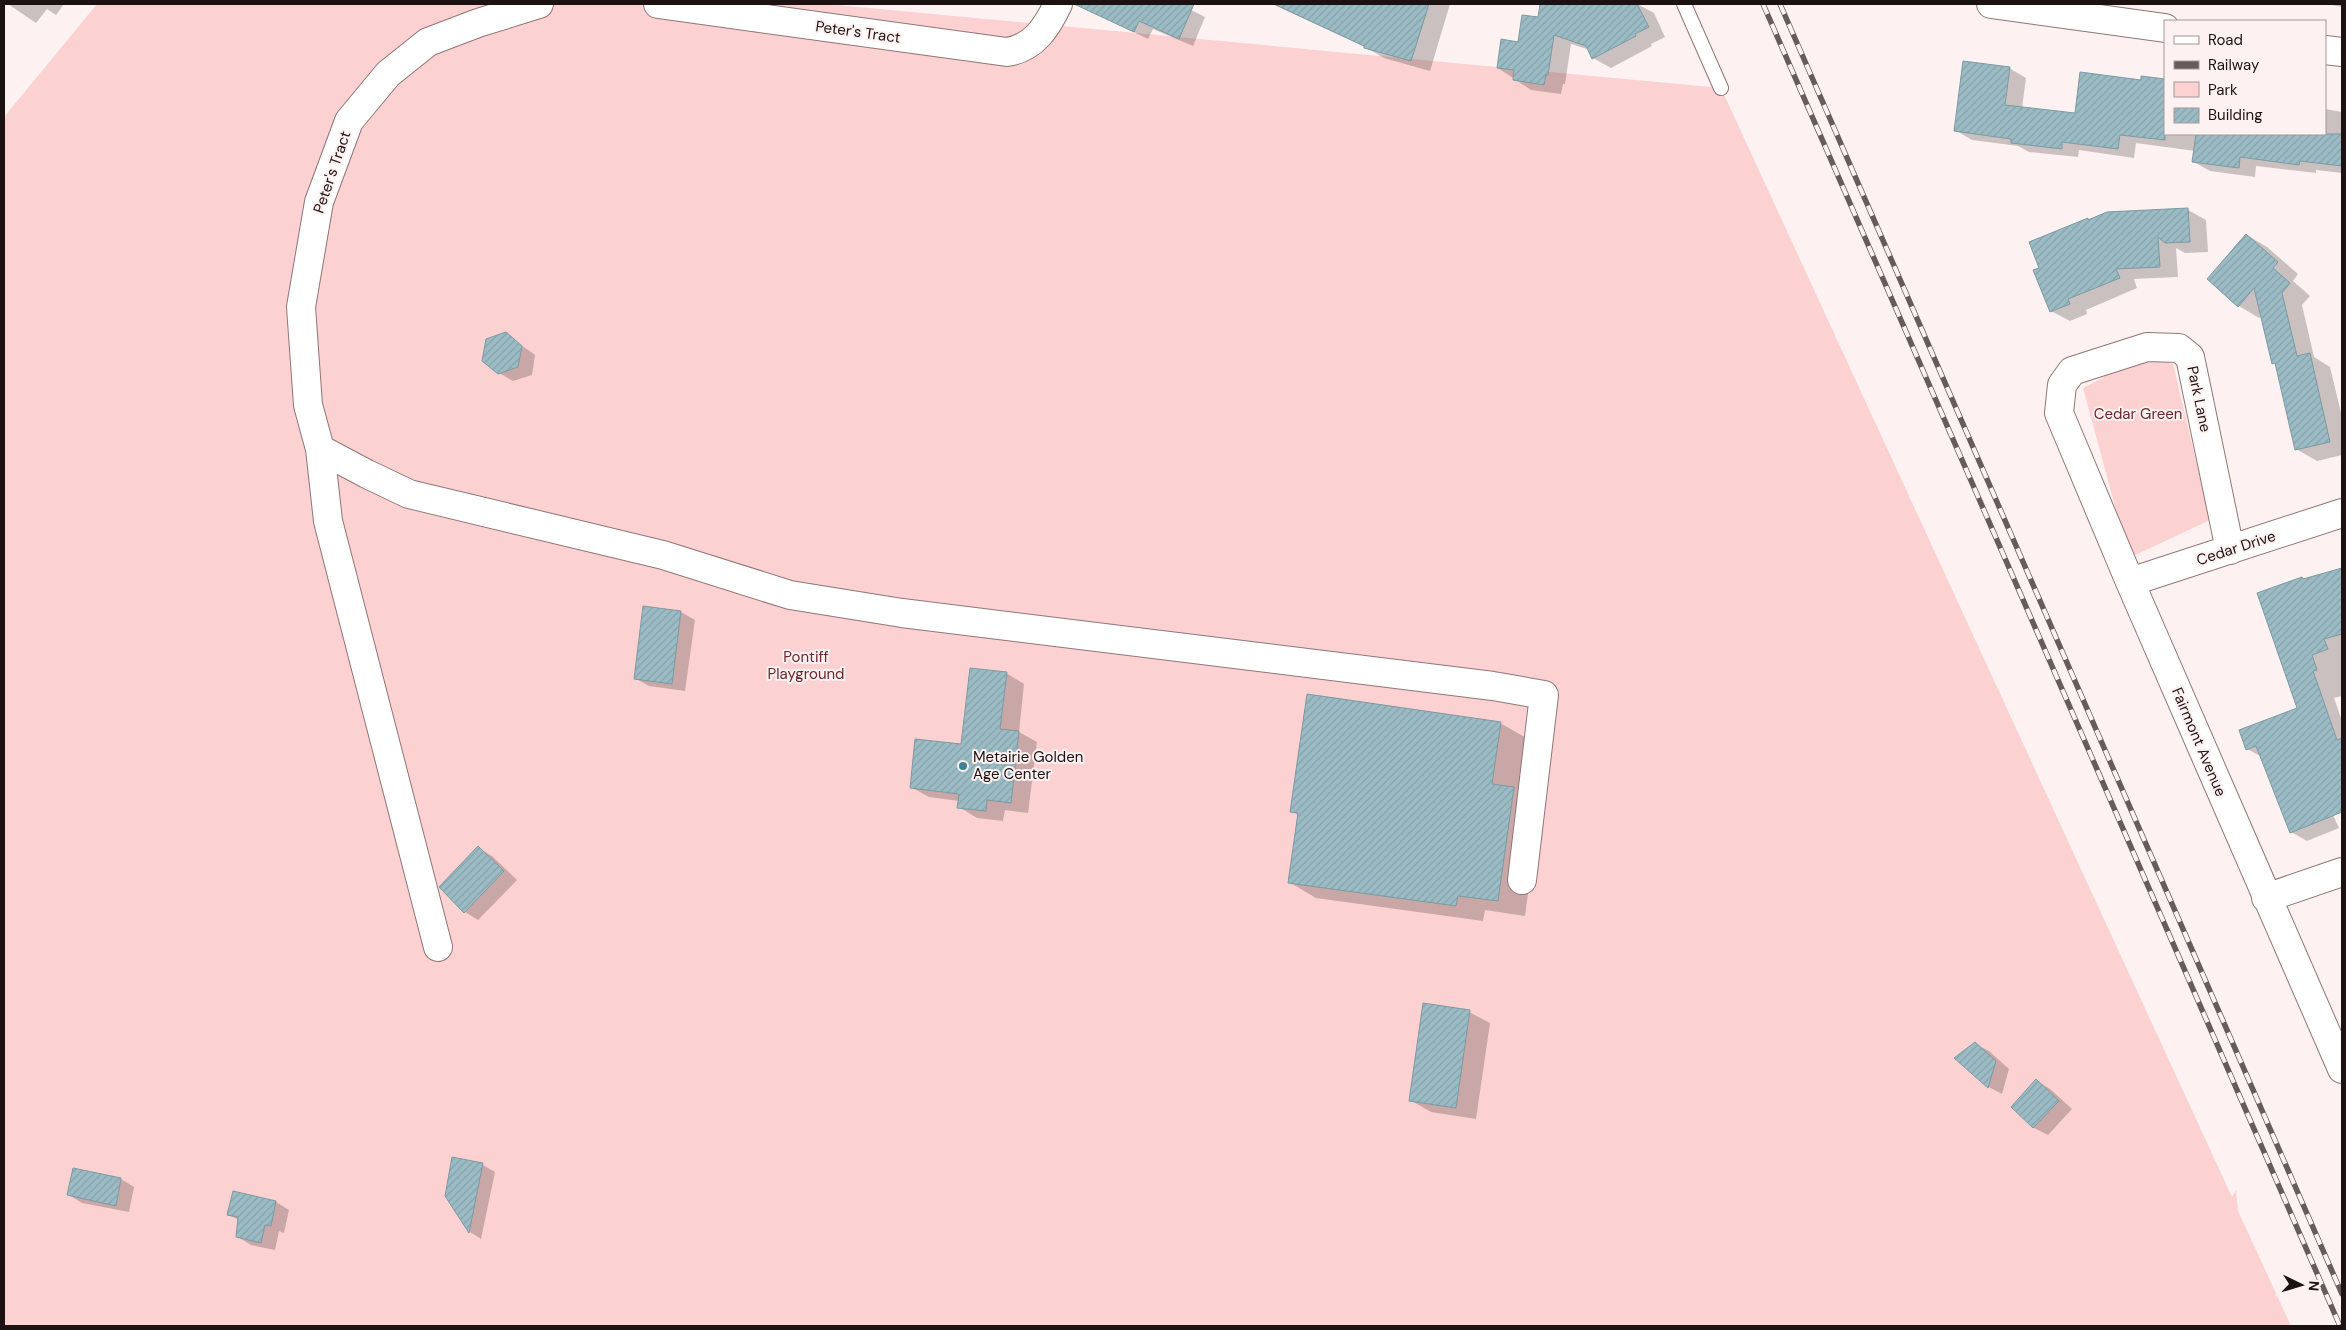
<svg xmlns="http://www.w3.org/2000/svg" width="2346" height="1330" viewBox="0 0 2346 1330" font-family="'DM Sans',sans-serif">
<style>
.green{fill:#fcd1d1}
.shadow{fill:#0003}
.building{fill:url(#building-hatch);stroke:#7b9aa2}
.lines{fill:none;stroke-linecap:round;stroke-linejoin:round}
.lane-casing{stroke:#927575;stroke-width:16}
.street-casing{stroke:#927575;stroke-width:30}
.lane{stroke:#fff;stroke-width:14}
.street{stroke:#fff;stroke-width:28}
.rail-casing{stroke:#675b5b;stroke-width:5.5}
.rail{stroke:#fef1f1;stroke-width:4;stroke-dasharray:11;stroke-linecap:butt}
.poi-dot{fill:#3f8192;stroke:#fef1f1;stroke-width:2}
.labels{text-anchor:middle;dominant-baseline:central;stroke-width:4;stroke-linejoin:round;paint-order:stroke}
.street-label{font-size:15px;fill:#1d1212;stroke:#fef1f1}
.park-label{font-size:15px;fill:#6e252b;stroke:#fef1f1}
.poi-label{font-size:15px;fill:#1d1212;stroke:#fef1f1;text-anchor:start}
</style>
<defs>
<pattern id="building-hatch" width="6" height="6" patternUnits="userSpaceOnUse" patternTransform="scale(1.25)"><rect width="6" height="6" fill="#9cbcc5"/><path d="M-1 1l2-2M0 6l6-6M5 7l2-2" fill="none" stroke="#86a1a8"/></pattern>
</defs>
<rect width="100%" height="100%" fill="#fef1f1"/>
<path class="green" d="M 97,4 L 826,4 L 1721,88 L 2232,1197 L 2236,1190 L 2238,1211 L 2291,1326 L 4,1326 L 4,117 Z
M 2152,359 L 2173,364 L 2210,520 L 2129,558 L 2083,388 L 2125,366 Z"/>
<path class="shadow" d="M 8,4 L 64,4 L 56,15 L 47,9 L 36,23 Z
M 1114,4 L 1179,4 L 1205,17 L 1193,46 L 1153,29 L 1148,39 L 1121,26 L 1107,18 Z
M 1272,4 L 1450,4 L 1430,71 L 1384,58 L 1365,47 Z
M 1580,4 L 1637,4 L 1654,13 L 1665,37 L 1651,44 L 1652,46 L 1611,68 L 1593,58 L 1590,50 L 1571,44 L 1565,84 L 1563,84 L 1561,94 L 1531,90 L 1498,68 L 1519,43 L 1548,20 Z
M 2323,4 L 2342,4 L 2342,7 L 2326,4 Z
M 2009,68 L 2026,78 L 2022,108 L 2165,134 L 2325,134 L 2325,109 L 2342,112 L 2342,173 L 2316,170 L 2316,173 L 2256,166 L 2255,177 L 2210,171 L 2194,162 L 2195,151 L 2136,143 L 2134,158 L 2079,150 L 2078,157 L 2029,152 L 2018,146 L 1972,140 L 1955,130 Z
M 2188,210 L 2206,220 L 2208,252 L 2185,253 L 2176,248 L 2178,277 L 2134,279 L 2137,288 L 2086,310 L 2087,314 L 2070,321 L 2051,311 L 2041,268 L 2088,219 Z
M 2247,235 L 2267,247 L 2298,274 L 2293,281 L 2310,296 L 2302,305 L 2314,357 L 2330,367 L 2342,417 L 2342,455 L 2317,461 L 2296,449 L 2277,365 L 2273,363 L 2262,315 L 2259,318 L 2239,306 Z
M 506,334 L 535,355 L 532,375 L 513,381 L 499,373 Z
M 2342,570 L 2342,696 L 2334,698 L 2342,721 L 2342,812 L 2333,815 L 2339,828 L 2307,841 L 2291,832 L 2262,757 L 2247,749 L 2298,709 L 2302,578 L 2305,580 Z
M 644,607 L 681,612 L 695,620 L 685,691 L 649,686 L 635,678 Z
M 1006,673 L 1024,684 L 1019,732 L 1037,742 L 1028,813 L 1005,810 L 1003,821 L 977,818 L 959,807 L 959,801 L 929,797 L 911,787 L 962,746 Z
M 1500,723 L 1528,739 L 1540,804 L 1525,916 L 1485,910 L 1483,921 L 1316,898 L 1289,882 L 1298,815 L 1292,811 Z
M 478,848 L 492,856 L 517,880 L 478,920 L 465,912 Z
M 1469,1012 L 1490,1023 L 1476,1119 L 1431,1112 L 1410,1100 Z
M 1975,1044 L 1989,1051 L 2009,1069 L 2002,1094 L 1989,1087 L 1956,1058 Z
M 2037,1081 L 2050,1089 L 2072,1109 L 2048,1135 L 2034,1128 L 2013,1107 Z
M 453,1159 L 483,1165 L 495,1172 L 481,1239 L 470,1232 L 446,1196 Z
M 121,1179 L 134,1187 L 129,1212 L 82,1203 L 69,1195 Z
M 276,1202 L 289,1210 L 284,1233 L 279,1231 L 275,1250 L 251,1245 L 238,1237 L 239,1220 L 229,1215 Z"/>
<path class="building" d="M 1074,4 L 1194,4 L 1179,39 L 1139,21 L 1134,32 Z
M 1274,4 L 1429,4 L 1411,61 L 1364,48 L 1364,46 Z
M 1540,4 L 1637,4 L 1649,27 L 1635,34 L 1636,36 L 1592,59 L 1586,46 L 1554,35 L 1548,75 L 1546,75 L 1544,85 L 1513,80 L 1514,70 L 1497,68 L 1501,39 L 1518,42 L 1522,15 L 1538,17 Z
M 1963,61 L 2010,67 L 2005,105 L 2075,113 L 2080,72 L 2141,80 L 2141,76 L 2165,79 L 2165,140 L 2120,135 L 2118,149 L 2062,142 L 2062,149 L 2011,143 L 2011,139 L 1954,131 Z
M 2196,134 L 2342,134 L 2342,166 L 2300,161 L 2299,165 L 2240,157 L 2239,168 L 2192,162 Z
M 2188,208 L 2190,242 L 2165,243 L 2158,237 L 2160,267 L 2116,269 L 2120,278 L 2068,299 L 2070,304 L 2050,312 L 2033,270 L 2039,268 L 2029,242 L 2088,218 L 2088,220 L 2107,212 Z
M 2246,234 L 2278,262 L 2273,268 L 2290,283 L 2282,293 L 2297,356 L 2310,353 L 2330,442 L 2295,450 L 2275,363 L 2272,364 L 2254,288 L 2238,307 L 2207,279 Z
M 506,332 L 522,346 L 518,367 L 498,374 L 482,361 L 486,339 Z
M 2342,568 L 2342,634 L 2324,639 L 2328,649 L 2312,655 L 2317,670 L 2313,671 L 2337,740 L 2342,738 L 2342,812 L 2290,833 L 2256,746 L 2246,750 L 2239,730 L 2297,708 L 2257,593 L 2302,577 L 2303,579 Z
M 643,606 L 681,611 L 672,684 L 634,679 Z
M 970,668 L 1007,672 L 1000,729 L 1019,731 L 1011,803 L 987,800 L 986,811 L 957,808 L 959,794 L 910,788 L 915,739 L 961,744 Z
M 1307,694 L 1501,722 L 1492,784 L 1514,787 L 1498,901 L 1458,896 L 1456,906 L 1288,883 L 1298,813 L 1290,812 Z
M 478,846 L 504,871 L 464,913 L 439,887 Z
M 1423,1003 L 1470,1010 L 1456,1108 L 1409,1101 Z
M 1975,1042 L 1996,1061 L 1988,1088 L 1954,1058 Z
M 2036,1079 L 2059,1101 L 2033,1128 L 2011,1107 Z
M 452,1157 L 483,1163 L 469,1233 L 445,1196 Z
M 73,1168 L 121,1178 L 116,1206 L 67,1195 Z
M 233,1191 L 276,1201 L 271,1226 L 265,1225 L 261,1243 L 236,1237 L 238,1217 L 227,1215 Z"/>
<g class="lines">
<g class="lane-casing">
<path id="lane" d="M 1684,4 L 1721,88"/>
</g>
<g class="street-casing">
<path id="street" d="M 658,4 L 1007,52 C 1034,48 1047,27 1058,4
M 1991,4 L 2165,28
M 2325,50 L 2342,52
M 320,449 L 367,474 L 409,494 L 663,555 L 790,595 L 902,613 L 1493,686 L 1544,695 L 1522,880
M 2230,550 L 2190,357 L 2179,348 L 2147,347 L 2072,371 L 2062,385 L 2059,413 L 2130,582 L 2342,1069
M 2130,582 L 2342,513
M 2266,898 L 2342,872
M 438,947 L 328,521 L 320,449 L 308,405 L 301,307 L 319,202 L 349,121 L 388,74 L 428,42 L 478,23 L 539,4"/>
</g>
<use href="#lane" class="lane"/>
<use href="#street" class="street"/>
<g class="rail-casing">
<path id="rail" d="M 1763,4 L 2340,1326
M 1780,4 L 2342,1294"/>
</g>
<use href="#rail" class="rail"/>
</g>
<circle class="poi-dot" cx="963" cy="766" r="5"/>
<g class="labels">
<g class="street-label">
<text transform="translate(858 32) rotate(8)">Peter's Tract</text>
<text transform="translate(332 172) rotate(-71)">Peter's Tract</text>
<text transform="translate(2199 399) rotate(78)">Park Lane</text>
<text transform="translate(2236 548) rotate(-18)">Cedar Drive</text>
<text transform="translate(2199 742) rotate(67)">Fairmont Avenue</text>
</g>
<g class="park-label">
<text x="2138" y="414">Cedar Green</text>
<text x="806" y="657">Pontiff<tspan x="806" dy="17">Playground</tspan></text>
</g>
<g class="poi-label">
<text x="973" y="757">Metairie Golden<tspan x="973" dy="17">Age Center</tspan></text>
</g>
</g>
<rect width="2346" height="1330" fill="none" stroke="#1d1212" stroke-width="10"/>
<rect x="2164" y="20" width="162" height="115" fill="#fef1f1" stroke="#a49898"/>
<rect x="2174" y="36" width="25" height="8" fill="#ffffff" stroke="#a49898"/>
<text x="2208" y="45" font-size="15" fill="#1d1212">Road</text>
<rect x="2174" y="61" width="25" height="8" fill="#675b5b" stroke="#a49898"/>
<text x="2208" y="70" font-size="15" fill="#1d1212">Railway</text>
<rect x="2174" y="82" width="25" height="15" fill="#fcd1d1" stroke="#a49898"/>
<text x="2208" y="95" font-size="15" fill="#1d1212">Park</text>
<rect x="2174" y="108" width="25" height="15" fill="url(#building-hatch)" stroke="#a49898"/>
<text x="2208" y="120" font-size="15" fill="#1d1212">Building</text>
<g transform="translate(2301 1285) rotate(95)" stroke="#fef1f1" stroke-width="4" paint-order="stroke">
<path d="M0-4L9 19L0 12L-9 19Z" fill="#1d1212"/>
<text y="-8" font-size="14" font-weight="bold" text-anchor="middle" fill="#1d1212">N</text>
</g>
</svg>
